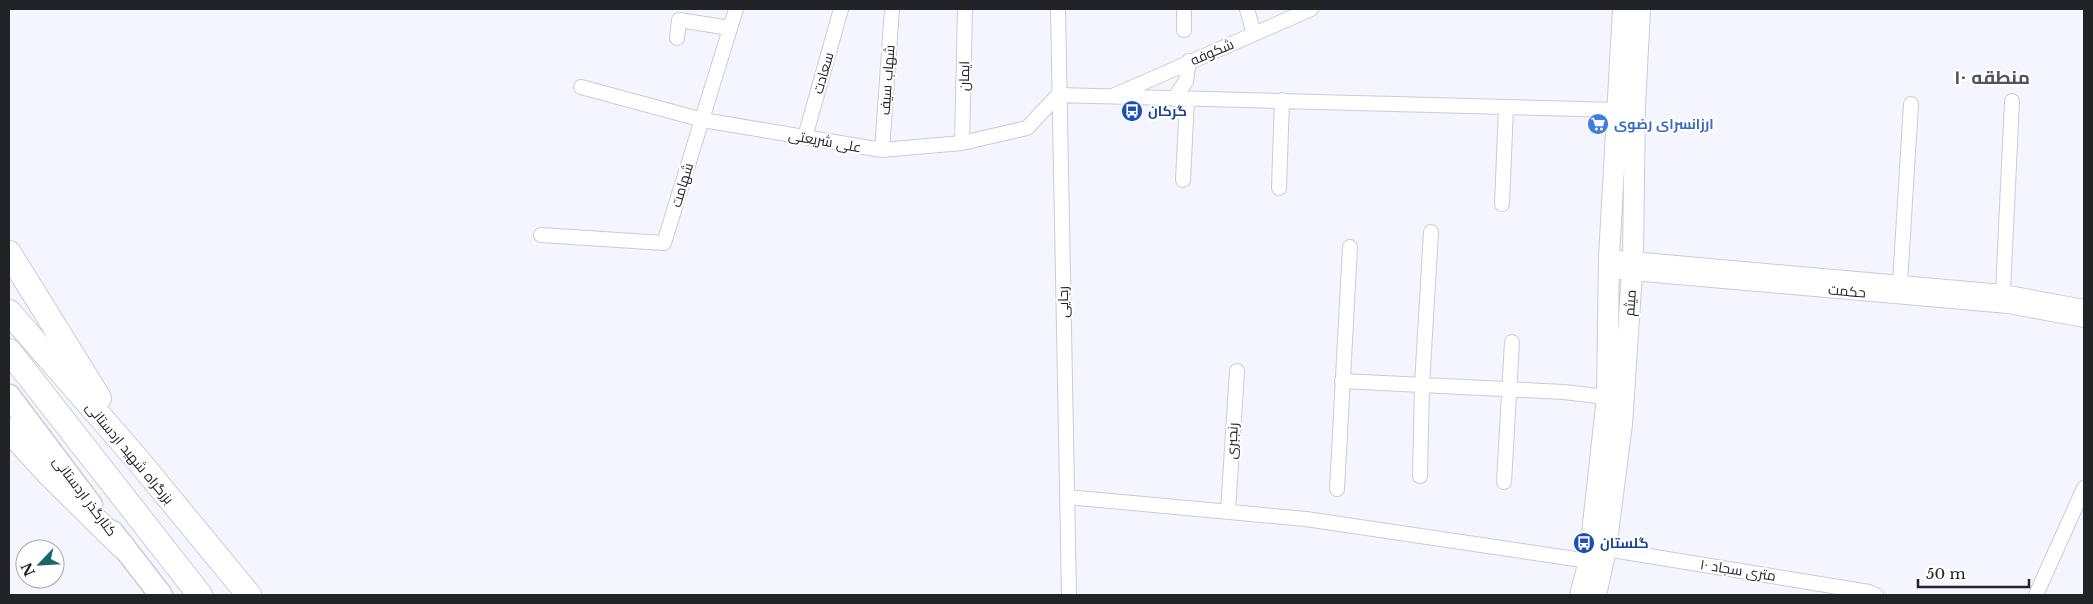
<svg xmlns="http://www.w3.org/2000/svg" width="2093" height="604" viewBox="0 0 2093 604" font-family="'Libre Baskerville',Cairo,serif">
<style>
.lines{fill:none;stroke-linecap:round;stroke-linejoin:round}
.minor-casing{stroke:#caccd7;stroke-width:16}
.secondary-casing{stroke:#caccd7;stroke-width:22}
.primary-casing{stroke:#caccd7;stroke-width:25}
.trunk-casing{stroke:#caccd7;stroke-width:26}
.minor{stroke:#fff;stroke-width:14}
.secondary{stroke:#fff;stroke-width:20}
.primary{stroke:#fff;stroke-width:22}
.trunk{stroke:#fff;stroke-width:24}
.labels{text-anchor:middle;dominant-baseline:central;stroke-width:4.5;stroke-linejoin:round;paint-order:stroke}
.street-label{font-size:14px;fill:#222327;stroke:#fff}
.transit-label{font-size:14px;font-weight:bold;fill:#164399;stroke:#fff;text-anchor:start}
.shop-label{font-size:14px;font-weight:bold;fill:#366cbe;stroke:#fff;text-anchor:start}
.district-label{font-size:19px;font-weight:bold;fill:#52545d;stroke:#fff}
</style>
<rect width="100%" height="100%" fill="#f4f5ff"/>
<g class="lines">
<g class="minor-casing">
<path id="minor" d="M 1058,9 L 1069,595
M 1184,9 L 1184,30
M 1247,9 L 1254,34
M 677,38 L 679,20 L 730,28
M 581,87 L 703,120 L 882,150 L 962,143 L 1027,128 L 1058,95
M 1058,95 L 1617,110
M 1115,95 L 1311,9
M 1174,99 L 1186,81 L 1189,61
M 805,137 L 841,9
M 962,143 L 965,9
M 882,150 L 892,9
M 1183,180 L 1187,99
M 1279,188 L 1282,100
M 1502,204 L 1506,107
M 541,235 L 664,243 L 736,9
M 1609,257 L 2003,292 L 2084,307
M 1609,271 L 2008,306 L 2084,320
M 1900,283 L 1911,104
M 2003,292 L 2012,101
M 1342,381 L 1564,392 L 1607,397
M 1420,476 L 1422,385 L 1431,232
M 1504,482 L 1512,342
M 1337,489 L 1350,247
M 1067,497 L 1306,519 L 1589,561
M 1228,511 L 1237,371
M 1606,549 L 1869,592 L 1876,595
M 2036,595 L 2084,488"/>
</g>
<g class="secondary-casing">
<path id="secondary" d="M 1580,595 L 1589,561 L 1607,397 L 1609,257 L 1623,9
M 1596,595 L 1606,549 L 1622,424 L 1633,258 L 1635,106 L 1640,9"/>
</g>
<g class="primary-casing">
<path id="primary" d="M 9,396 L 91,505
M 112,532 L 161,595"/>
</g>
<g class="trunk-casing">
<path id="trunk" d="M 9,253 L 99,398
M 9,312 L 137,459 L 249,595
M 9,351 L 200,595
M 9,430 L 48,473 L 123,547"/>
</g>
<use href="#minor" class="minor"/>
<use href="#secondary" class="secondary"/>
<use href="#primary" class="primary"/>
<use href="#trunk" class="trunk"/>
</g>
<defs>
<g id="bus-disc" transform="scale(1.125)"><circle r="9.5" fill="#1a4fb4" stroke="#fff"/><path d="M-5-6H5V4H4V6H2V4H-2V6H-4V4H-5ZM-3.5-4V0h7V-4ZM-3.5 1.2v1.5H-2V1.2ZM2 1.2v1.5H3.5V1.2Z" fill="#fff"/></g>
<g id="supermarket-disc" transform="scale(1.125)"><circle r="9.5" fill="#3f7fe0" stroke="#fff"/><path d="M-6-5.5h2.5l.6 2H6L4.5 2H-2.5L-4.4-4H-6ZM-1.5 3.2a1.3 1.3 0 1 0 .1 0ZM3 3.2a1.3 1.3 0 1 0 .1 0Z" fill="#fff"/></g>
</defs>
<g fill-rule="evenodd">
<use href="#bus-disc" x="1132" y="111"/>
<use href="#supermarket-disc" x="1598" y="124"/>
<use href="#bus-disc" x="1584" y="543"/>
</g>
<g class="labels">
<g class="street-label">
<text transform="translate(1212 52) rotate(-23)">شکوفه</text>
<text transform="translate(823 73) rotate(-74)">سعادت</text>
<text transform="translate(964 76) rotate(-89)">ایمان</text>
<text transform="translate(887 80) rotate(-86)">شهاب سیف</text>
<text transform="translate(825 141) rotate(10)">علی شریعتی</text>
<text transform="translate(682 185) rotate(-73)">شهامت</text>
<text transform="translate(1847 291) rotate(5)">حکمت</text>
<text transform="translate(1063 302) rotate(-91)">رجایی</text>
<text transform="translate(1630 303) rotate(-86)">میثم</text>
<text transform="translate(1232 441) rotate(-87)">رنجبری</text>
<text transform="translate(130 453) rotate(50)">بزرگراه شهید اردستانی</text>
<text transform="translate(85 496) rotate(53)">کنارگذر اردستانی</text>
<text transform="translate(1738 570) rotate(9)">۱۰ متری سجاد</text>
</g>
<g class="transit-label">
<text x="1148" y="111">گرکان</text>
<text x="1600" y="543">گلستان</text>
</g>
<g class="shop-label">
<text x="1614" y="124">ارزانسرای رضوی</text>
</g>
<g class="district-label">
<text x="1992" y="77">منطقه ۱۰</text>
</g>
</g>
<rect width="2093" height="604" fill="none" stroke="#222327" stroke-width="20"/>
<g transform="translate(40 564) rotate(245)"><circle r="24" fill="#ffffff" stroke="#a7a7a9"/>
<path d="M0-4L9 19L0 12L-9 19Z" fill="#196767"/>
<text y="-8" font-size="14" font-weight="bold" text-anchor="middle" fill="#222327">N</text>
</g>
<path d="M1918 579v8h111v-8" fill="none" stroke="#222327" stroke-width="2.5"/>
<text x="1926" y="579" font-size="15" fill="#222327" stroke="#ffffff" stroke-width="4" paint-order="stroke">50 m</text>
</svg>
